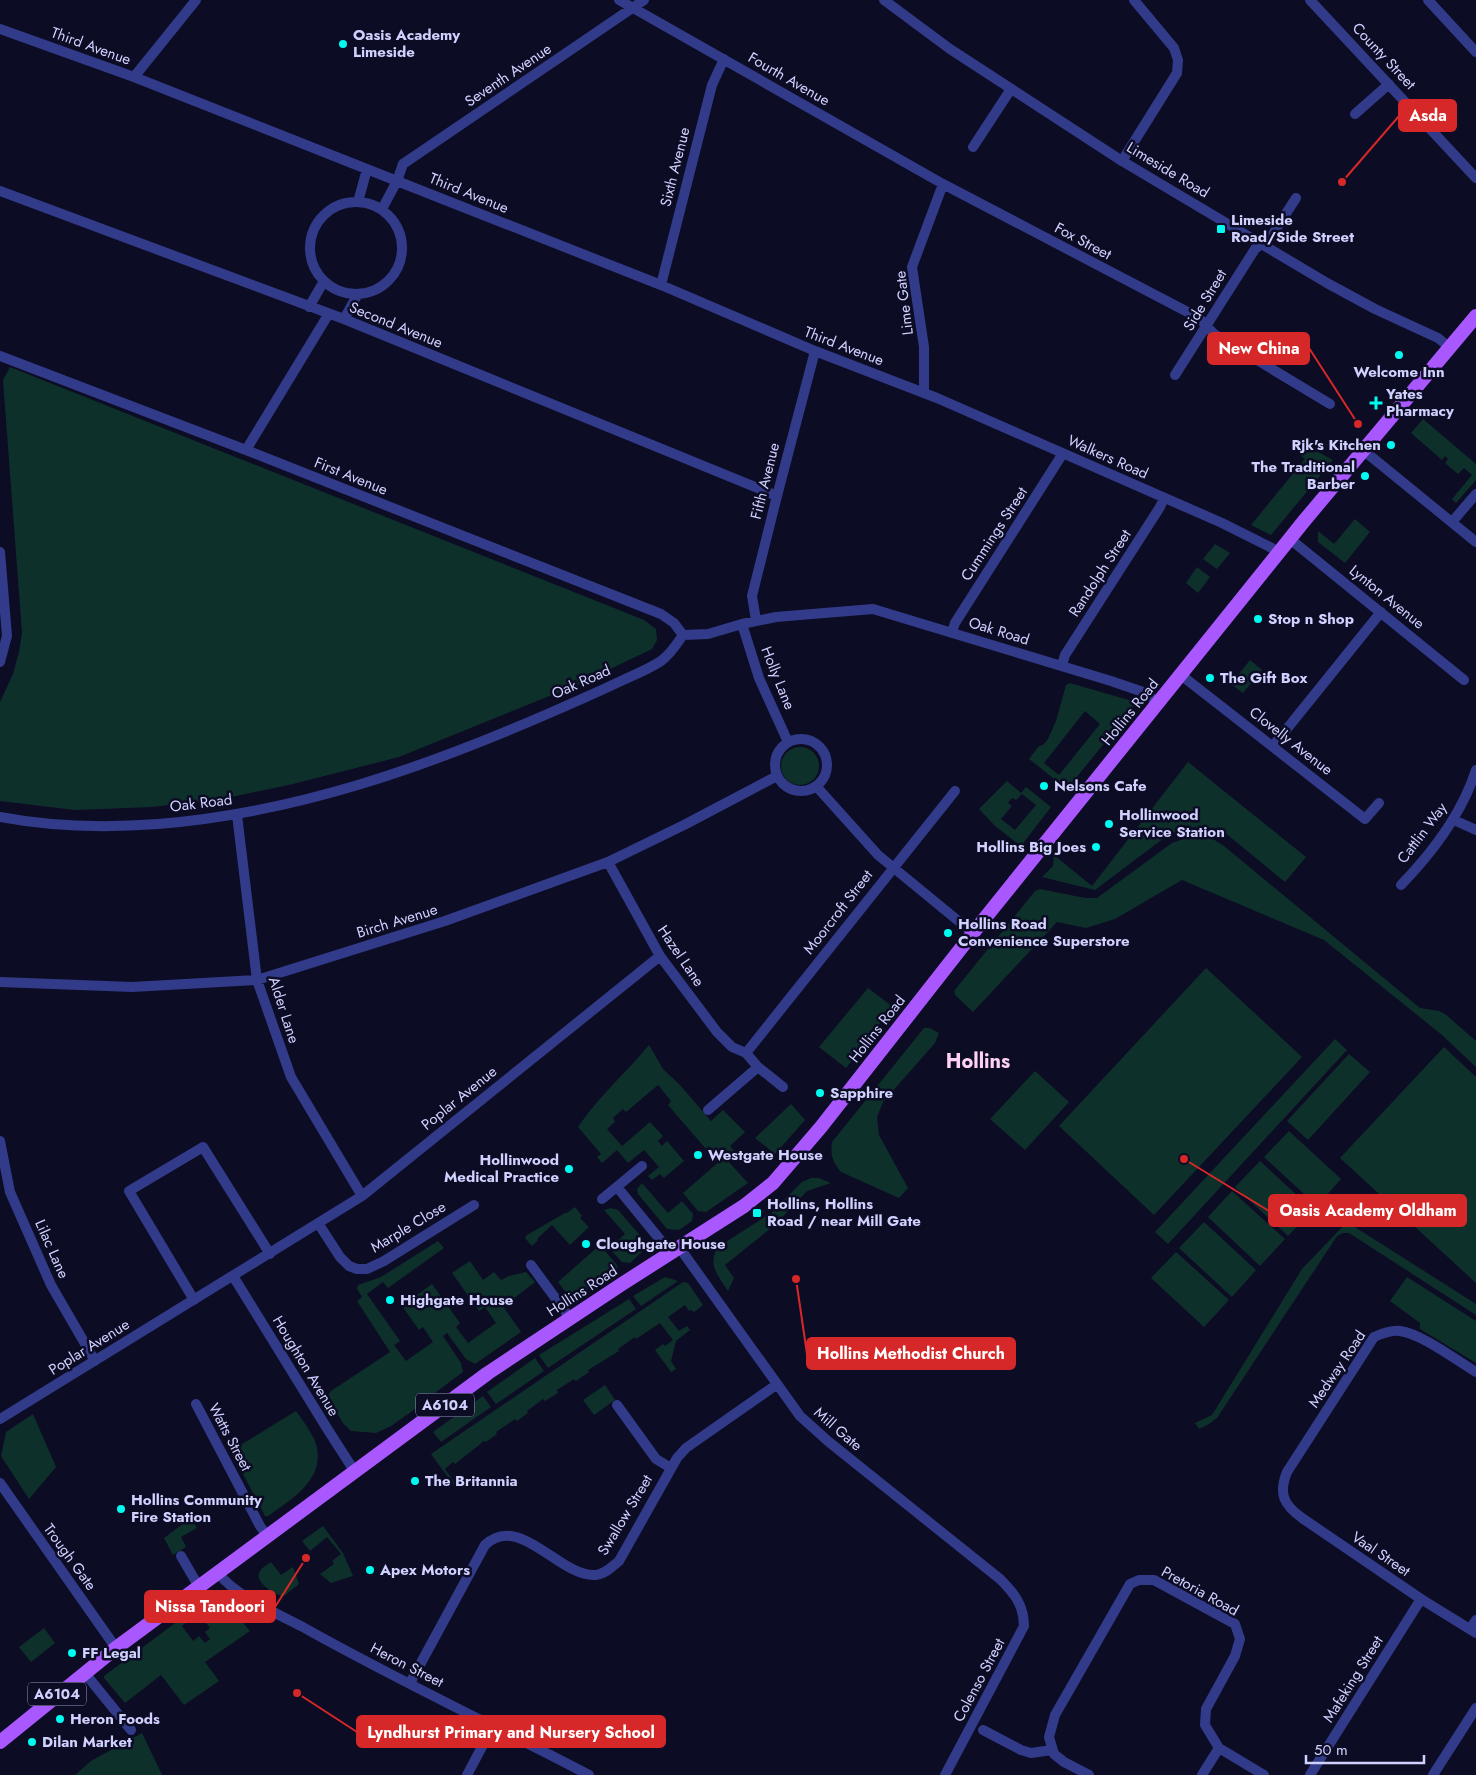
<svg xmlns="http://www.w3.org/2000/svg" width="1476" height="1775" viewBox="0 0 1476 1775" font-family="Jost,sans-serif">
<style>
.green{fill:#0e302a;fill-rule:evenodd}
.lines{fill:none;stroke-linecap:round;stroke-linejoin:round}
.minor{stroke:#323b89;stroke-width:10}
.tertiary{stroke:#323b89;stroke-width:10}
.primary{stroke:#a957ff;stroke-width:14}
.poi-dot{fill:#00fbf1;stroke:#0d0c25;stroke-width:2}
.labels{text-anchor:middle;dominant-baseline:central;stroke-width:5;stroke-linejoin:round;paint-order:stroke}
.shield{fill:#0d0c25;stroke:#9696be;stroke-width:1}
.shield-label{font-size:14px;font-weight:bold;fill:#d0d1ff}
.poi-label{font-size:15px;font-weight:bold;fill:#d0d1ff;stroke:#0d0c25;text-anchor:start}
.street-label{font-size:15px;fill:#d0d1ff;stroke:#0d0c25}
.district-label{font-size:20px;font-weight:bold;fill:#ffd2f5;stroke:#0d0c25}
.leader{fill:none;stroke:#d62828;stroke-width:2}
.callout-dot{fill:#d62828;stroke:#0d0c25;stroke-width:2}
.callout{fill:#d62828;stroke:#d62828;stroke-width:2}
.callout-label{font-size:16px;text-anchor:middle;font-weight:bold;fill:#fff}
</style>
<rect width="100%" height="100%" fill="#0d0c25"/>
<path class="green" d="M 10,367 L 644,620 L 656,629 L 657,640 L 652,649 L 579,684 L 399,757 L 293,784 L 222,799 L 152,807 L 75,810 L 0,801 L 0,702 L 13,674 L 19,652 L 22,633 L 3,380 Z
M 1423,419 L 1476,464 L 1476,480 L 1456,503 L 1452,499 L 1472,475 L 1464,468 L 1458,474 L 1445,463 L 1448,459 L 1445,456 L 1442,460 L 1411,433 Z
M 1303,444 L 1333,460 L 1271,535 L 1251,525 L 1305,459 L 1297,452 Z
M 1355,519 L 1370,532 L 1345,563 L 1318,542 L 1318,531 L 1334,544 Z
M 1215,544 L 1230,553 L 1217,569 L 1203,559 Z
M 1197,567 L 1210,577 L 1198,593 L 1186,583 Z
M 1250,660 L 1262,670 L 1243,693 L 1231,684 Z
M 1070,683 L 1132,701 L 1133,708 L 1067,789 L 1029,759 L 1039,746 L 1043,745 L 1048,739 L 1056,721 L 1066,685 ZM 1085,711 L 1100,724 L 1059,775 L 1044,763 Z
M781 766a19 19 0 1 1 38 0a19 19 0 1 1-38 0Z
M 1188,762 L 1306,857 L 1285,882 L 1224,832 L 1209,828 L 1187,827 L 1168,835 L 1095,890 L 1042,877 L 1053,866 L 1054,855 L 1092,886 Z
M 1007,781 L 1021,793 L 1026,787 L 1051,807 L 1021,846 L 995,826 L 979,809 ZM 1022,794 L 1036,805 L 1015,830 L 1001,819 L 1012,806 L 1008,803 L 1012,798 L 1016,800 Z
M 1192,836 L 1213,839 L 1224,846 L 1420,1008 L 1439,1011 L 1445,1014 L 1476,1041 L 1476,1067 L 1442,1035 L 1324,940 L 1182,880 L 1115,919 L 1086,928 L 1057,922 L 973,1012 L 955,995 L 954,991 L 1035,891 L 1040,889 L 1085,898 L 1097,898 L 1172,843 Z
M 1206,968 L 1302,1057 L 1154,1215 L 1059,1126 Z
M 868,988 L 893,1007 L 846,1068 L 819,1047 Z
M 924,1028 L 930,1028 L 939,1033 L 935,1043 L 883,1102 L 877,1117 L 879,1135 L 908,1188 L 899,1198 L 841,1172 C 833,1162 830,1155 832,1142 Z
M 1335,1039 L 1347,1050 L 1168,1244 L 1155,1232 Z
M 649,1045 L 663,1069 L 679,1084 L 711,1121 L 723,1110 L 745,1132 L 730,1146 L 738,1156 L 726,1159 L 748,1183 L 706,1212 L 698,1211 L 683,1193 L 721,1160 L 709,1146 L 706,1149 L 668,1105 L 671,1101 L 658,1085 L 626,1112 L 623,1109 L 613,1118 L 615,1122 L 607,1129 L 622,1146 L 650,1122 L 663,1136 L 658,1141 L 662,1146 L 667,1141 L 684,1161 L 664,1178 L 660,1174 L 652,1180 L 648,1176 L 659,1167 L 644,1150 L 628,1163 L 617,1150 L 602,1163 L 597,1157 L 601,1154 L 578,1127 C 598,1097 626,1073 649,1045 Z
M 1444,1047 L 1476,1077 L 1476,1283 L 1340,1158 Z
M 1349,1054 L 1370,1072 L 1308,1140 L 1287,1121 Z
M 1035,1071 L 1069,1102 L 1025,1150 L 990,1119 Z
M 791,1104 L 805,1120 L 775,1154 L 755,1138 Z
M 1289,1131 L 1341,1179 L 1317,1206 L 1264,1157 Z
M 1260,1161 L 1313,1210 L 1288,1236 L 1235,1187 Z
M 811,1178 L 819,1178 L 831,1183 L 807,1191 L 776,1224 L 725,1265 L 734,1278 L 728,1291 C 718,1276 707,1264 718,1247 L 771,1213 L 802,1182 Z
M 642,1183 L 668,1213 L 682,1201 L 693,1214 L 692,1221 L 679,1230 L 667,1229 L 638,1194 L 637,1189 Z
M 1232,1191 L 1285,1239 L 1260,1266 L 1208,1217 Z
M 575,1207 L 582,1216 L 580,1218 L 589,1227 L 570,1245 L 552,1225 L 537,1239 L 538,1240 L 532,1246 L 525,1238 L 527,1235 L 565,1213 L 567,1213 Z
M 611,1208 L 618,1210 L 645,1241 L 644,1250 L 630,1263 L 622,1262 L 609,1248 L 625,1234 L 604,1210 Z
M 1204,1222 L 1256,1270 L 1232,1297 L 1179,1248 Z
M 1347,1222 L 1476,1304 L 1476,1315 L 1349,1233 L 1343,1233 L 1337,1236 L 1217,1418 L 1209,1424 L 1199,1429 L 1195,1423 L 1212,1415 L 1302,1269 Z
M 438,1241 L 444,1248 L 388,1288 L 383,1282 L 367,1294 L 400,1341 L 394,1345 L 406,1361 L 433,1342 L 423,1327 L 419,1330 L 402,1306 L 432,1284 L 460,1323 L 456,1327 L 468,1343 L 496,1323 L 485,1307 L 479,1311 L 452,1273 L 470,1261 L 483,1280 L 494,1272 L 501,1280 L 509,1276 L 526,1272 L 535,1282 L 513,1299 L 511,1297 L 502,1305 L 521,1332 L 475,1364 L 466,1359 L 447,1333 L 443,1336 L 461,1363 L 463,1372 L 432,1395 L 420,1394 L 425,1402 L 391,1426 L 376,1433 L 351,1431 L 343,1423 L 327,1397 L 331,1391 L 390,1352 L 357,1301 L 362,1297 L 357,1289 L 358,1285 L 381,1277 Z
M 600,1245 L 617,1265 L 618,1270 L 571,1299 L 558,1282 Z
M 1176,1252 L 1229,1300 L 1204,1327 L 1151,1278 Z
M 665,1277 L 678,1281 L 641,1306 L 633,1296 Z
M 1407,1277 L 1476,1321 L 1476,1363 L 1420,1329 L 1420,1323 L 1390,1301 Z
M 683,1282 L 688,1283 L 703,1305 L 694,1312 L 691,1310 L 689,1311 L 685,1305 L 668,1317 L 679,1331 L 687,1326 L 690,1330 L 676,1341 L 671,1361 L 676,1369 L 671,1372 L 655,1350 L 663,1344 L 665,1346 L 673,1340 L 660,1323 L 636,1339 L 635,1337 L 618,1349 L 619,1351 L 588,1370 L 589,1372 L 576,1381 L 574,1379 L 557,1390 L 558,1393 L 545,1401 L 543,1399 L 527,1411 L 528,1413 L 517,1421 L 515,1419 L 496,1432 L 497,1434 L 486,1442 L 484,1441 L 455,1464 L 453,1462 L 445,1469 L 457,1486 L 455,1487 L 431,1454 Z
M 629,1299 L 636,1309 L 548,1368 L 539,1355 Z
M 535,1358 L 544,1371 L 496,1404 L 487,1392 Z
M 605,1385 L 615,1400 L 594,1415 L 583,1400 Z
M 483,1396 L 491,1407 L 441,1442 L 433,1432 Z
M 296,1411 C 303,1421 312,1432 316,1444 C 326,1479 292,1499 268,1516 L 265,1516 L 231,1451 Z
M 33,1414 L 56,1467 L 29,1499 L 1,1456 L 6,1432 Z
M 191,1518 L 197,1528 L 181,1537 L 186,1547 L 173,1555 L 164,1538 Z
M 323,1526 L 343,1553 L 353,1576 L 331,1583 L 320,1574 L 334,1564 L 332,1561 L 341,1554 L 327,1537 L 310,1551 L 302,1541 Z
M 271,1562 L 281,1575 L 293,1567 L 299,1584 L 284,1596 C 276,1596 255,1582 259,1573 C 261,1568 267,1565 271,1562 Z
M 212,1602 C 232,1606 237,1616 250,1631 L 205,1662 L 219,1681 L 184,1705 L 161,1675 L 125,1703 L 104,1678 L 104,1676 L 186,1615 L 190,1619 L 182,1626 L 193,1641 L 199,1636 L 205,1643 L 210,1639 L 205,1632 L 210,1628 L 196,1608 L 203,1604 Z
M 44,1628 L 55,1643 L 31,1662 L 19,1647 Z
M 142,1733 L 162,1775 L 75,1775 L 91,1761 Z"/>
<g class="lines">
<path class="minor" d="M 619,0 L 943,184 L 1199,318 L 1214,334 L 1330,404
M 1310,0 L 1476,178
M 1428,0 L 1476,52
M 0,29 L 134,77 L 397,181 L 661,285 L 815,351 L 937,398 L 1222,523 L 1270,547 L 1279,553
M 134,77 L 196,0
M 1355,114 L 1389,84
M 973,147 L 1011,89
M 1122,161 L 1177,73 L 1178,60 L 1174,48 L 1134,0
M 0,191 L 344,319 L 777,496
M 358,202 L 367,169
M310 248a46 46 0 1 1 92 0a46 46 0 1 1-92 0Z
M 382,209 L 397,181 L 403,164 L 644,0
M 661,285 L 712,85 L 724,59
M 309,307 L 324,281
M 344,319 L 358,294
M 0,356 L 246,450 L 661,614 L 674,623 L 683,635
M 1175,375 L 1255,249 L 1271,237 L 1296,198
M 924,392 L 924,347 L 912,267 L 943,184
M 246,450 L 328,315
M 1452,522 L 1476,494
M 1290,539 L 1464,680
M 0,552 L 7,636 L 0,662
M 756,620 L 752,596 L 777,496 L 815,351
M 742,624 L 759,678 L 788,742
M 952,632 L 955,623 L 1060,458 L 1062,453
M 1062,665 L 1065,655 L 1160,507 L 1164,498
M 1181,675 L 1365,819 L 1379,803
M775 765a26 26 0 1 1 52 0a26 26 0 1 1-52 0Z
M 1273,746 L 1381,612
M 816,786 L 878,855 L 973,933
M 237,815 L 257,980 L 291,1077 L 362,1196
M 0,817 C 52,827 105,828 158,824 C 296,813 426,767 552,712 C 575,702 598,692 621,681 C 634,675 649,669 661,661 C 670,655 677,644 683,635 L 708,634 L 742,624 L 776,617 L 873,609 L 1111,681 L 1146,693 L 1158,703
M 1454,820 L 1476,830
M 608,862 L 660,956 L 717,1032 L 732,1047 L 746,1053 L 758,1067 L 783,1087
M 1401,885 C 1433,852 1462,814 1476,770
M 0,982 L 132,987 L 257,980 L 445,921 L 608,862 L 684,825 L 777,776
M 746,1053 L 955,791
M 708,1110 L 758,1067
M 0,1141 L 10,1192 L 51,1285 L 95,1361
M 617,1187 L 662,1242 L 669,1253
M 602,1199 L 642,1166
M 318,1223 L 340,1257 L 349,1266 L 357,1269 L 367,1269 L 384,1261 L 474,1205
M 679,1247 L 800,1416 L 829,1442 L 1000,1579 C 1014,1593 1024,1605 1024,1626 L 945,1775
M 531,1265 L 570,1318
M 233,1276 L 328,1430 L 355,1472
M 194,1300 L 129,1191 L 203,1147 L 270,1254
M 1476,1372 C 1456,1360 1422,1334 1400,1331 C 1391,1330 1383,1333 1374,1337 L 1287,1472 C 1278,1494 1284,1505 1302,1518 L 1421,1599 L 1476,1633
M 196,1404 L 260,1526 L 267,1536
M 617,1405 L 656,1459 L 671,1468
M 0,1419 L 362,1196 L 660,956
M 181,1556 L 199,1587
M 1470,1629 L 1476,1620
M 84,1672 L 131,1730
M 410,1683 L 485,1545 C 520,1512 560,1578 596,1575 C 605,1574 612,1567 619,1561 L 677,1458 L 686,1448 L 776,1385
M 983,1730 L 1021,1750 L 1031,1753 L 1052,1750
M 467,1775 L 493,1726
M 1089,1775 L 1064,1762 L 1054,1754 L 1049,1737 L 1055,1715 L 1130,1584 L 1139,1580 L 1154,1580 L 1235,1624 L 1240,1639 L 1235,1656 L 1206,1709 L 1205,1725 L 1219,1748 L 1264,1775
M 1202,1775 L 1219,1748
M 1310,1775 L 1421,1599
M 1433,1775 L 1476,1708"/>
<path class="tertiary" d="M 884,0 L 950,49 L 1122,161 L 1327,283 L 1375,309 L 1438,338 L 1449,347
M 1363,450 L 1476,542
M 0,1483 L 116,1648
M 218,1573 C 236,1596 274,1612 301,1626 C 395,1679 493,1725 589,1775"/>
<path class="primary" d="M 0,1742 L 116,1648 L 488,1373 L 622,1284 L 744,1206 L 773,1183 L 821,1127 L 973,933 L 1304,521 L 1476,316"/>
</g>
<g class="poi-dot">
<circle cx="343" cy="44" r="5"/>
<rect x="1216" y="224" width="10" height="10" rx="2.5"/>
<circle cx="1399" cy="355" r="5"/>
<path d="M1373.5 395.5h5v5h5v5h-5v5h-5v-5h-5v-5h5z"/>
<circle cx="1391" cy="445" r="5"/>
<circle cx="1365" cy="476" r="5"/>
<circle cx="1258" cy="619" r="5"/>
<circle cx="1210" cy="678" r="5"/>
<circle cx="1044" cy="786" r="5"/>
<circle cx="1109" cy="824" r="5"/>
<circle cx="1096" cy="847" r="5"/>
<circle cx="948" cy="933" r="5"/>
<circle cx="820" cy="1093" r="5"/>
<circle cx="698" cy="1155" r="5"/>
<circle cx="569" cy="1169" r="5"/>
<rect x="752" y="1208" width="10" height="10" rx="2.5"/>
<circle cx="586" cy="1244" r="5"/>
<circle cx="390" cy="1300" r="5"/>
<circle cx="415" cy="1481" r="5"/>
<circle cx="121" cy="1509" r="5"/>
<circle cx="370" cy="1570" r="5"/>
<circle cx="72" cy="1653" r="5"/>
<circle cx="60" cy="1719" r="5"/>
<circle cx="32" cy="1742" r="5"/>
</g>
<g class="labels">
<g class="shield">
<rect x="416" y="1393.5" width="58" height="23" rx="4"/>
<rect x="28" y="1682.5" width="58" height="23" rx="4"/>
</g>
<g class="shield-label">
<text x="445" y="1405">A6104</text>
<text x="57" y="1694">A6104</text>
</g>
<g class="poi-label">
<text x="353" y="35">Oasis Academy<tspan x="353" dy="17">Limeside</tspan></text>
<text x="1231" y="220">Limeside<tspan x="1231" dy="17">Road/Side Street</tspan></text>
<text x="1399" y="372" text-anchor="middle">Welcome Inn</text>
<text x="1386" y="394">Yates<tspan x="1386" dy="17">Pharmacy</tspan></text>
<text x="1381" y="445" text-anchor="end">Rjk's Kitchen</text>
<text x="1355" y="467" text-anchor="end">The Traditional<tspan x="1355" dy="17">Barber</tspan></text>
<text x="1268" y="619">Stop n Shop</text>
<text x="1220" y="678">The Gift Box</text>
<text x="1054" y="786">Nelsons Cafe</text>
<text x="1119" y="815">Hollinwood<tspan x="1119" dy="17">Service Station</tspan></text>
<text x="1086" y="847" text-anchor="end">Hollins Big Joes</text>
<text x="958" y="924">Hollins Road<tspan x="958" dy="17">Convenience Superstore</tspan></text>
<text x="830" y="1093">Sapphire</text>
<text x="708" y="1155">Westgate House</text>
<text x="559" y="1160" text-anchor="end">Hollinwood<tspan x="559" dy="17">Medical Practice</tspan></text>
<text x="767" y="1204">Hollins, Hollins<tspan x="767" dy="17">Road / near Mill Gate</tspan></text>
<text x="596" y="1244">Cloughgate House</text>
<text x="400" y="1300">Highgate House</text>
<text x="425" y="1481">The Britannia</text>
<text x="131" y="1500">Hollins Community<tspan x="131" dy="17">Fire Station</tspan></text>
<text x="380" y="1570">Apex Motors</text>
<text x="82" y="1653">FF Legal</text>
<text x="70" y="1719">Heron Foods</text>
<text x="42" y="1742">Dilan Market</text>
</g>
<g class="street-label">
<text transform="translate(91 46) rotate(20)">Third Avenue</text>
<text transform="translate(1384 56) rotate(47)">County Street</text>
<text transform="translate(508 75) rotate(-34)">Seventh Avenue</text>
<text transform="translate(789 79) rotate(30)">Fourth Avenue</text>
<text transform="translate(675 167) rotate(-76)">Sixth Avenue</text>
<text transform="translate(1168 170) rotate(31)">Limeside Road</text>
<text transform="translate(469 193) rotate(22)">Third Avenue</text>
<text transform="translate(1083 241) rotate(28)">Fox Street</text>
<text transform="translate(1205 300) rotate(-59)">Side Street</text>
<text transform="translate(904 303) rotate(-97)">Lime Gate</text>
<text transform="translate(396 325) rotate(22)">Second Avenue</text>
<text transform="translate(844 346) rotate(21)">Third Avenue</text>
<text transform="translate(1108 457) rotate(24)">Walkers Road</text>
<text transform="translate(351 476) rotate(22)">First Avenue</text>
<text transform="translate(765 481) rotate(-76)">Fifth Avenue</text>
<text transform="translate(994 534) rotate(-57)">Cummings Street</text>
<text transform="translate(1100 573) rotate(-57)">Randolph Street</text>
<text transform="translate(1387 597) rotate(39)">Lynton Avenue</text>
<text transform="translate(999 631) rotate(17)">Oak Road</text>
<text transform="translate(778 678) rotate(68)">Holly Lane</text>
<text transform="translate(581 682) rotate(-24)">Oak Road</text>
<text transform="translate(1130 712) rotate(-51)">Hollins Road</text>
<text transform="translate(1291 741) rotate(38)">Clovelly Avenue</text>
<text transform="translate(201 803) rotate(-7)">Oak Road</text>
<text transform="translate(1422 833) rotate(-53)">Cattlin Way</text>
<text transform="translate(838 912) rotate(-52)">Moorcroft Street</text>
<text transform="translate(397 921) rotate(-17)">Birch Avenue</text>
<text transform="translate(681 956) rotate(56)">Hazel Lane</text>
<text transform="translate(284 1010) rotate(72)">Alder Lane</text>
<text transform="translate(877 1029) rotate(-52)">Hollins Road</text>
<text transform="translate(459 1098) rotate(-39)">Poplar Avenue</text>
<text transform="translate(408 1227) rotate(-31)">Marple Close</text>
<text transform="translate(52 1249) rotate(66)">Lilac Lane</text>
<text transform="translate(582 1291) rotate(-33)">Hollins Road</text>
<text transform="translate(89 1347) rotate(-32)">Poplar Avenue</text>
<text transform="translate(306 1366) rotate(59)">Houghton Avenue</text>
<text transform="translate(1337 1369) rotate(-56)">Medway Road</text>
<text transform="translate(838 1429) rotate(41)">Mill Gate</text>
<text transform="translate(230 1437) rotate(62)">Watts Street</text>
<text transform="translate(625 1515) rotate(-59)">Swallow Street</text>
<text transform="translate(1381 1554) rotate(34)">Vaal Street</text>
<text transform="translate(70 1557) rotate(54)">Trough Gate</text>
<text transform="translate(1200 1591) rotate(29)">Pretoria Road</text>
<text transform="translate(407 1665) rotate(27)">Heron Street</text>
<text transform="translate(1353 1679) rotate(-58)">Mafeking Street</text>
<text transform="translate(979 1680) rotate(-62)">Colenso Street</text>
</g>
<g class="district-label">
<text x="978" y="1061">Hollins</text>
</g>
</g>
<path class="leader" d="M1342 182L1399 116M1358 424L1309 348M1184 1159L1269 1211M796 1279L807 1354M306 1558L275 1607M297 1693L357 1732"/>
<g class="callout-dot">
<circle cx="1342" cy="182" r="5"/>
<circle cx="1358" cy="424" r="5"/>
<circle cx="1184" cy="1159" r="5"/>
<circle cx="796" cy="1279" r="5"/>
<circle cx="306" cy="1558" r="5"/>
<circle cx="297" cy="1693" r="5"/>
</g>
<g class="callout">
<rect x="1399" y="100" width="57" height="31" rx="5"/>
<rect x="1208" y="333" width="101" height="31" rx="5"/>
<rect x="1269" y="1195" width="197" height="31" rx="5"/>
<rect x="807" y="1338" width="208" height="31" rx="5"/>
<rect x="145" y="1591" width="130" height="31" rx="5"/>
<rect x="357" y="1716" width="308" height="31" rx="5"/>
</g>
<g class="callout-label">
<text x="1428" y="121">Asda</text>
<text x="1259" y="354">New China</text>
<text x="1368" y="1216">Oasis Academy Oldham</text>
<text x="911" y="1359">Hollins Methodist Church</text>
<text x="210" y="1612">Nissa Tandoori</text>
<text x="511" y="1738">Lyndhurst Primary and Nursery School</text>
</g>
<path d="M1306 1755v8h118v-8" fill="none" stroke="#d0d1ff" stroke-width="2.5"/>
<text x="1314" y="1755" font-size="15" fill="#d0d1ff" stroke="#0d0c25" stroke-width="4" paint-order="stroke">50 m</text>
</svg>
